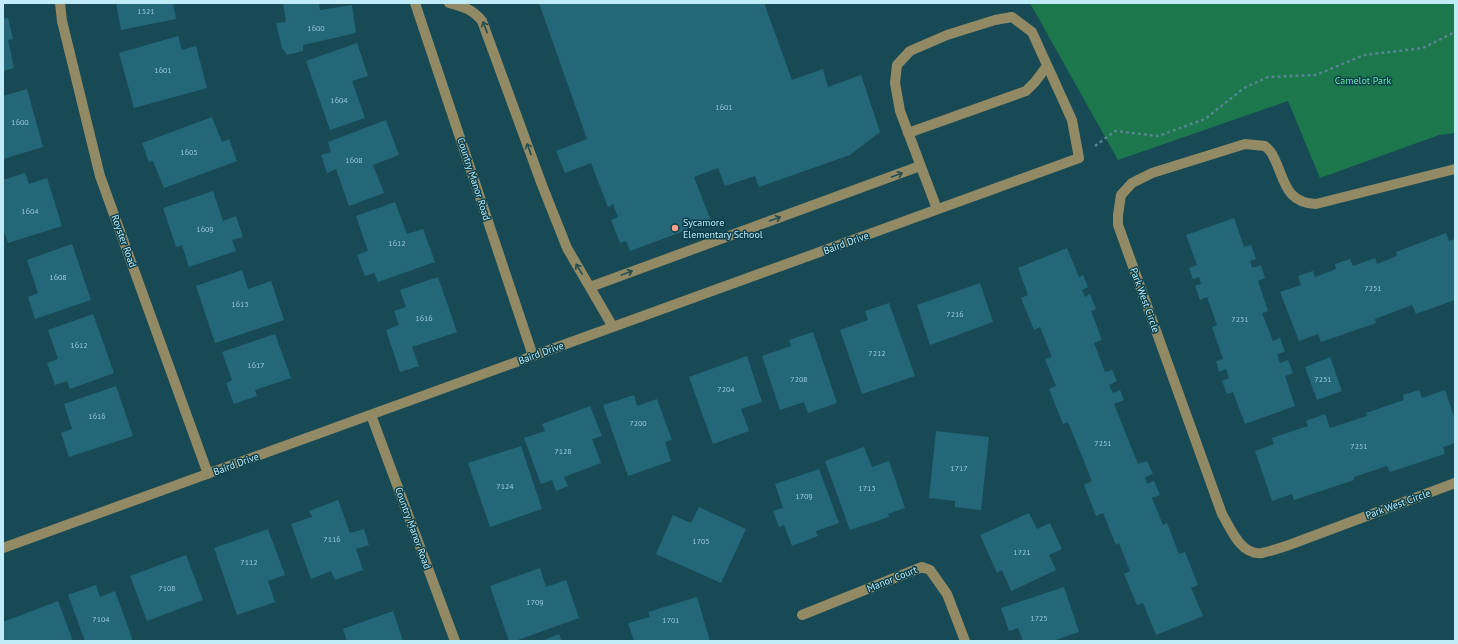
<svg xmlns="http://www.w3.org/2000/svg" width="1458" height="644" viewBox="0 0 1458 644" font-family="'PT Sans',sans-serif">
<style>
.green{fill:#1c774c}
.building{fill:#236779}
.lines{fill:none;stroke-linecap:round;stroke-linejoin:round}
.path{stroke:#568591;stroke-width:2.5;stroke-dasharray:3 3;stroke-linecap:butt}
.minor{stroke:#928a64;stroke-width:10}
.oneway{stroke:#254e50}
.poi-dot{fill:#f39f85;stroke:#0a3f4b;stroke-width:1.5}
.labels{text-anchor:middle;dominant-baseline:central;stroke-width:3;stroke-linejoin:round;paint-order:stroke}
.number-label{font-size:8px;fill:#9acad8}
.park-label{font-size:10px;fill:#6beca8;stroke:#0a3f4b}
.street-label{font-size:10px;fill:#c1ebf7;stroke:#0a3f4b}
.poi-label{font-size:10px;fill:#c1ebf7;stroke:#0a3f4b;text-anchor:start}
</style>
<rect width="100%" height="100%" fill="#184a56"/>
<path class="green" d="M 1030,3 L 1455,3 L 1455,133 L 1439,135 L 1320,178 L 1288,101 L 1118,160 Z"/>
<path class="building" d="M 116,3 L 173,3 L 176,19 L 121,30 Z
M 283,3 L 319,3 L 320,10 L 352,5 L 356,33 L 303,45 L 303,51 L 287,55 L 282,48 L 276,23 L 286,22 Z
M 539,3 L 764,3 L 792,80 L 823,69 L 828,87 L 861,75 L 880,132 L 850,155 L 759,187 L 755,176 L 725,186 L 718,168 L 694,177 L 711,221 L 630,251 L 626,241 L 620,243 L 611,220 L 618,217 L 613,204 L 608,207 L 591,163 L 565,173 L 556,151 L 587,139 Z
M 8,18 L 13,39 L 8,40 L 14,68 L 3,71 L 3,19 Z
M 178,36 L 182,50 L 196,46 L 207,88 L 134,108 L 119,53 Z
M 357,43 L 368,76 L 352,81 L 365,118 L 330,130 L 306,61 Z
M 27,89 L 43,147 L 3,159 L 3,96 Z
M 212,117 L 222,142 L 229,139 L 237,161 L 164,188 L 153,161 L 149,162 L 142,143 Z
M 386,120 L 399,155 L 373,165 L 384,193 L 349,206 L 336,169 L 327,173 L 321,155 L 331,152 L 328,142 Z
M 25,173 L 29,184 L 47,178 L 62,226 L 8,243 L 3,228 L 3,195 L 4,195 L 3,180 Z
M 213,191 L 223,221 L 236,216 L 243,237 L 232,240 L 236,251 L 189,267 L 182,245 L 176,247 L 163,208 Z
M 395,202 L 407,234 L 423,229 L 435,262 L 378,282 L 374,273 L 365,276 L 357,255 L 368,251 L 356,216 Z
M 1234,218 L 1244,247 L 1251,245 L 1256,259 L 1250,261 L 1252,268 L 1261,265 L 1265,278 L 1258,281 L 1268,311 L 1262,313 L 1273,341 L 1280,338 L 1285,352 L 1277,354 L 1280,363 L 1288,360 L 1293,373 L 1285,376 L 1295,406 L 1245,424 L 1233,392 L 1227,394 L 1222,381 L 1229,378 L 1226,369 L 1219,372 L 1216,361 L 1223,359 L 1212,327 L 1217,325 L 1207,297 L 1200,300 L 1195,286 L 1201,284 L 1199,277 L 1193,279 L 1189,268 L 1197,265 L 1186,235 Z
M 1446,233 L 1449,241 L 1455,239 L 1455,300 L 1416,314 L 1412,305 L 1375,319 L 1376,323 L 1321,342 L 1318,334 L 1299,341 L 1280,292 L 1301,285 L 1298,276 L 1313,271 L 1315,277 L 1336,269 L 1335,264 L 1350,259 L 1353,266 L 1375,258 L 1377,264 L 1397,256 L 1396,252 Z
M 72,244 L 91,300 L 35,319 L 28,297 L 38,293 L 27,260 Z
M 1067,248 L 1079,277 L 1083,275 L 1088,287 L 1082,290 L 1085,297 L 1090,294 L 1096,309 L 1091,311 L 1102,340 L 1094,343 L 1105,372 L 1112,370 L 1117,381 L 1109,385 L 1113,393 L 1120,390 L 1124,400 L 1114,404 L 1138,464 L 1147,461 L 1153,474 L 1145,477 L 1147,484 L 1154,481 L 1160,495 L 1152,498 L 1163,525 L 1167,523 L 1179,554 L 1185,552 L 1198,585 L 1191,588 L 1203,616 L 1156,635 L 1143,603 L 1137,605 L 1124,574 L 1130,571 L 1119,543 L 1116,545 L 1103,513 L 1096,516 L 1084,485 L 1092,481 L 1068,422 L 1063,424 L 1049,389 L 1056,386 L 1045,359 L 1052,357 L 1040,327 L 1034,330 L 1021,298 L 1028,295 L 1018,268 Z
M 242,270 L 248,289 L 271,281 L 284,320 L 215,343 L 196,286 Z
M 438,277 L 457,332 L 412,347 L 419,366 L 400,372 L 386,330 L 399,325 L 394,311 L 406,307 L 400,290 Z
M 980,283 L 993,322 L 930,345 L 917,305 Z
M 889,303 L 915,376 L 862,394 L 840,330 L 868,320 L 865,311 Z
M 93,314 L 114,373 L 70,389 L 67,381 L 55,385 L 47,363 L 58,359 L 48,330 Z
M 813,332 L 837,403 L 808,413 L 804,402 L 780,410 L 762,356 L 791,346 L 789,340 Z
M 275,334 L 291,378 L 255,390 L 257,396 L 234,404 L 226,383 L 232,380 L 222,352 Z
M 747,356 L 762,402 L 741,409 L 749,431 L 713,444 L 689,377 Z
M 1330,357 L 1342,391 L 1317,400 L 1305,367 Z
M 116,386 L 133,436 L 69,457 L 61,433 L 72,429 L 64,404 Z
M 1419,390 L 1422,398 L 1445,390 L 1455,420 L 1455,443 L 1443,447 L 1445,454 L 1390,472 L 1387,466 L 1354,477 L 1354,480 L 1294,500 L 1292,494 L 1272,501 L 1255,451 L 1274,444 L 1272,438 L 1308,426 L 1306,421 L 1325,414 L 1330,428 L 1367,416 L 1366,413 L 1404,400 L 1403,395 Z
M 634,395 L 637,406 L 657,399 L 672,440 L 665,442 L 671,461 L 628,476 L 603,405 Z
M 590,406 L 602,436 L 592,439 L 601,463 L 564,477 L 568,486 L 556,491 L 552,480 L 541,484 L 524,438 L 545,431 L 542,424 Z
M 936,431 L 989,437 L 981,510 L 955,507 L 955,501 L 929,498 Z
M 521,446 L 542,509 L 490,527 L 468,463 Z
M 864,447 L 872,467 L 889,461 L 905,508 L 888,514 L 889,517 L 850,530 L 825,461 Z
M 819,469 L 839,523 L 816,531 L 818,536 L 792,546 L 784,525 L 779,527 L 773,511 L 783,508 L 775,484 Z
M 338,500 L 350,533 L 364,529 L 369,545 L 356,549 L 363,570 L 335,580 L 331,571 L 311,579 L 291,524 L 312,517 L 309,511 Z
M 699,507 L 746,529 L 721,583 L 656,554 L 673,515 L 691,523 Z
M 1029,513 L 1037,529 L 1050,523 L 1062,549 L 1049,555 L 1056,570 L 1011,591 L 1002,570 L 997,573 L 980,535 Z
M 268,529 L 285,575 L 268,581 L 275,602 L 237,615 L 214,548 Z
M 186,555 L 203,600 L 147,621 L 130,576 Z
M 540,568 L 546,587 L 566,580 L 579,618 L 515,641 L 509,641 L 490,586 Z
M 96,585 L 100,597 L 115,591 L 133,641 L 85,641 L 68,595 Z
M 1064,587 L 1079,632 L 1053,641 L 1023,641 L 1018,628 L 1009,631 L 1001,608 Z
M 697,597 L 710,641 L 634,641 L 628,623 L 650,617 L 648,612 Z
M 58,601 L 73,641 L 3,641 L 3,622 Z
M 393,611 L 403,641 L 347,641 L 343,629 Z
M 559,634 L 562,641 L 542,641 Z"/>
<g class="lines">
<path class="path" d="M 1095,146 L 1115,131 L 1158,136 L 1205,119 L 1244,88 L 1268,77 L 1316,75 L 1364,55 L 1423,48 L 1455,32"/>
<path class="minor" d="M 60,3 L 62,21 L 100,176 L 208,474
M 415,3 L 533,356
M 449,3 C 464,7 472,9 482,21 L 542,185 L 567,248 L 613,327
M 908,133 L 1026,91 L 1035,82 L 1047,66
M 1455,169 L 1316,204 C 1284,203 1285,178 1273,156 C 1272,152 1268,149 1265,146 L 1245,144 L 1152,173 L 1132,183 L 1121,195 L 1118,215 L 1118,225 L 1222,514 C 1231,529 1241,556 1262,553 C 1271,551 1280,548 1289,545 L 1455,483
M 590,287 L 920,166
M 371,415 L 455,641
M 3,548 C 362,418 720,288 1079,158 L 1072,120 L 1032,32 L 1012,17 L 995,20 L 947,35 L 910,51 L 897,65 L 895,83 L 900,111 L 937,209
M 802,615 L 922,567 L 930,570 L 947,594 L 965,641"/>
</g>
<defs><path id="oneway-shaft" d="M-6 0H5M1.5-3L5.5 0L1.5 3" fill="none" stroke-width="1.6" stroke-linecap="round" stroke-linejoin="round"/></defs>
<g class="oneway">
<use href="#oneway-shaft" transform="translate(485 27) rotate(-111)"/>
<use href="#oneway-shaft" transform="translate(529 149) rotate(-110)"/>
<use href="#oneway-shaft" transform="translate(897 175) rotate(-20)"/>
<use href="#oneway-shaft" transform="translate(775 219) rotate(-20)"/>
<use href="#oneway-shaft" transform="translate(579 269) rotate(-121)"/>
<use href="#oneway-shaft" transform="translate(627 273) rotate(-20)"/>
</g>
<circle class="poi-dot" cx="675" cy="228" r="4"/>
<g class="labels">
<g class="number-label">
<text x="146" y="11">1521</text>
<text x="316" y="28">1600</text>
<text x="163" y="70">1601</text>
<text x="339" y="100">1604</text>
<text x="724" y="107">1601</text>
<text x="20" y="122">1600</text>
<text x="189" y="152">1605</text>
<text x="354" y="160">1608</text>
<text x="30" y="211">1604</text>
<text x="205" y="229">1609</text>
<text x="397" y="243">1612</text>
<text x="58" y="277">1608</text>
<text x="1373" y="288">7251</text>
<text x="240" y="304">1613</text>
<text x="955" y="314">7216</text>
<text x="424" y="318">1616</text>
<text x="1240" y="319">7251</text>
<text x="79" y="345">1612</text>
<text x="877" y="353">7212</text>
<text x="256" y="365">1617</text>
<text x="799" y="379">7208</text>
<text x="1323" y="379">7251</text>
<text x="726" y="389">7204</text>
<text x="97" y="416">1616</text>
<text x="638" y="423">7200</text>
<text x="1103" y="443">7251</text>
<text x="1359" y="446">7251</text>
<text x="563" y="451">7128</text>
<text x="959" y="468">1717</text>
<text x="505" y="486">7124</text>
<text x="867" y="488">1713</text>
<text x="804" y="496">1709</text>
<text x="332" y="539">7116</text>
<text x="701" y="541">1705</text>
<text x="1022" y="552">1721</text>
<text x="249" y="562">7112</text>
<text x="167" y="588">7108</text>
<text x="535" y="602">1709</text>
<text x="1039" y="618">1725</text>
<text x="101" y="619">7104</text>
<text x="671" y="620">1701</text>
</g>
<g class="park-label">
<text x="1363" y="80">Camelot Park</text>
</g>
<g class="street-label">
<text transform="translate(474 179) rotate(72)">Country Manor Road</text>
<text transform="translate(124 241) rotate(70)">Royster Road</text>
<text transform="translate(846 243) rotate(-20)">Baird Drive</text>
<text transform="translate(1145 300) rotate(70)">Park West Circle</text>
<text transform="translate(541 353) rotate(-20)">Baird Drive</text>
<text transform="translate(236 464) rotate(-20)">Baird Drive</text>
<text transform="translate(1398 504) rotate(-20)">Park West Circle</text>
<text transform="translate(413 528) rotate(70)">Country Manor Road</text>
<text transform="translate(892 579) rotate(-22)">Manor Court</text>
</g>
<g class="poi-label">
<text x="683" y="222">Sycamore<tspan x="683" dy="12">Elementary School</tspan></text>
</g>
</g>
<rect width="1458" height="644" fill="none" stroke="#c1ebf7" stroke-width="8"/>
</svg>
